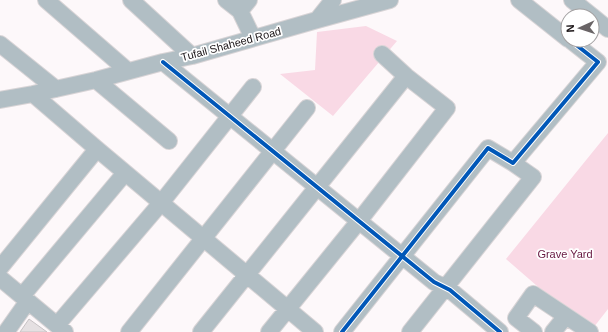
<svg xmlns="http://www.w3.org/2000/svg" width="608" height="332" viewBox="0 0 608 332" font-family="Helvetica,sans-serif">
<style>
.green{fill:#f9d9e5}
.building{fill:#e5e0e2;stroke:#c7c2c4}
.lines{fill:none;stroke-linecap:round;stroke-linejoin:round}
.minor-casing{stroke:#d8d4d6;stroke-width:18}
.minor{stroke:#b1bec4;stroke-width:16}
.cycleway-casing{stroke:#fff;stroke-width:6}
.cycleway{stroke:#0057b8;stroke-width:4}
.labels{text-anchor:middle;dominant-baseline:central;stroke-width:3.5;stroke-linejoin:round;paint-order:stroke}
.street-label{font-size:11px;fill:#1a1416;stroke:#fff}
.park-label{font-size:11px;fill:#671841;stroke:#fff}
</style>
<rect width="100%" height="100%" fill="#fdf8fa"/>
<path class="green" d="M 366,26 L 397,41 L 333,116 L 280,74 L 315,70 L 317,32 Z
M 608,133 L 608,309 L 590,332 L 506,259 Z"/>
<path class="building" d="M 29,319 L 47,332 L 20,332 Z"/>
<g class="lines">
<g class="minor-casing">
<path id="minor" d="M 46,0 L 128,71
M 131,0 L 192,56
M 226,0 L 240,11 L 253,38
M 519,0 L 568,39
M 572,0 L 592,16
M 240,11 L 249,0
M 592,16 L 608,29
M 317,20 L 333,0
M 0,44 L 56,89
M 163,62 L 434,282 L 450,290 L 500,332
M 96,80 L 169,141
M 33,94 L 97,149 L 315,332
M 0,100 L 33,94 L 96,80 L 163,62 L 192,56 L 317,20 L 390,0
M 0,268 L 97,149
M 0,278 L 65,332
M 22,296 L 125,173
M 57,325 L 161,203 L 253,87
M 6,332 L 28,301
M 129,332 L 307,108
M 201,332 L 406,76
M 269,332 L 359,221 L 447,108 L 406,76 L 382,54
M 342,332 L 488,148 L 513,163 L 598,62 L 570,40
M 410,332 L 533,177 L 513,163
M 534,332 L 516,318 L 533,294 L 566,316
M 553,332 L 566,316 L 590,332"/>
</g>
<use href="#minor" class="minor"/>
<g class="cycleway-casing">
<path id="cycleway" d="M 163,62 L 434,282 L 450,290 L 500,332
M 342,332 L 488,148 L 513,163 L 598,62 L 570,40"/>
</g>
<use href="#cycleway" class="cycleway"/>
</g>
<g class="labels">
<g class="street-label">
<text transform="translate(231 44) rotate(-15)">Tufail Shaheed Road</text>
</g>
<g class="park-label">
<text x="565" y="254">Grave Yard</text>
</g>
</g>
<g transform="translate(580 28) rotate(267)"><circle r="19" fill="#ffffff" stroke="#a3a1a2"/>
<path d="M0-3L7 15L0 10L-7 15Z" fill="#696466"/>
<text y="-6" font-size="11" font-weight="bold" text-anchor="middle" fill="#1a1416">N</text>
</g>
</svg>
